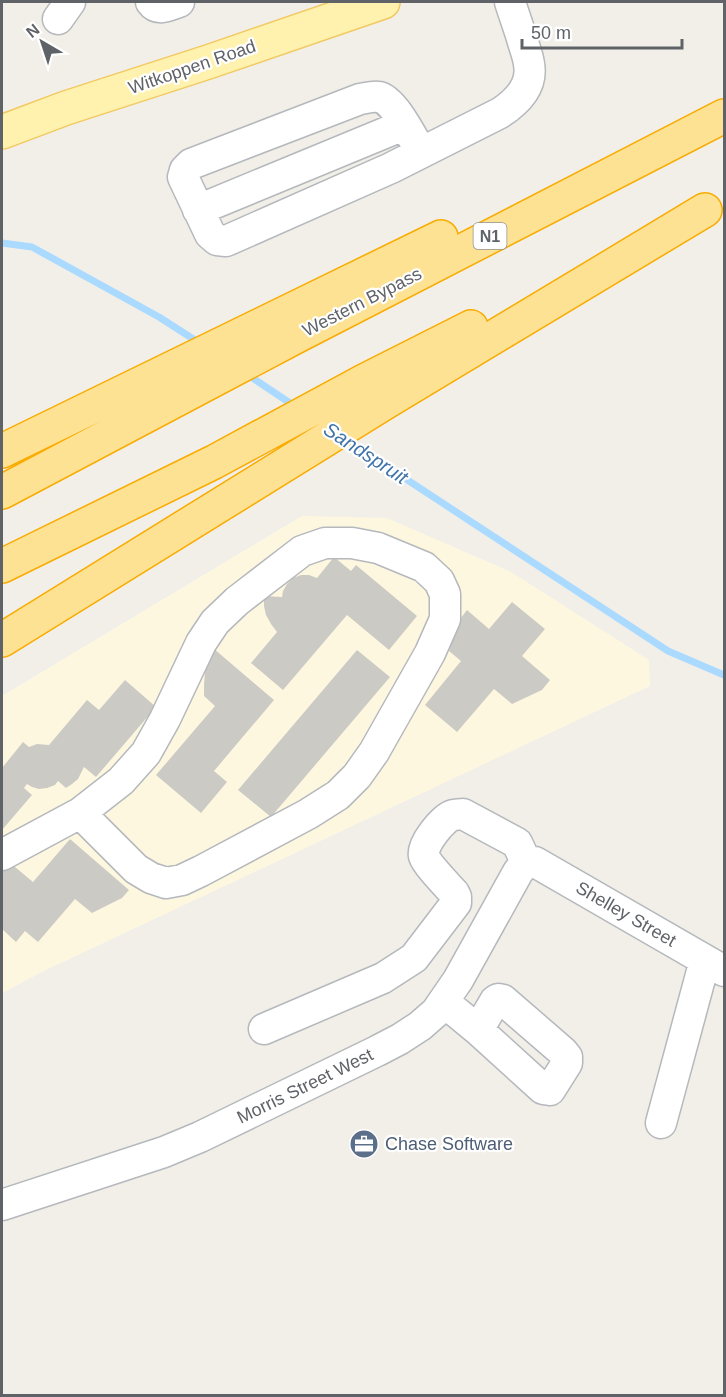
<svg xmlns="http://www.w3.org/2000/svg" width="726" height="1397" viewBox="0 0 726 1397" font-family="Arial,sans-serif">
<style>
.commercial{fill:#fef7e0}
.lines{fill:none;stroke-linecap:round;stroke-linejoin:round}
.stream{stroke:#aadaff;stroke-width:7}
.building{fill:#cccac5}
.minor-casing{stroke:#b5b8bc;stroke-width:33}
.major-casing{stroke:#f2c960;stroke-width:36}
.highway-casing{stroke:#f9ab00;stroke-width:36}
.minor{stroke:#fff;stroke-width:30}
.major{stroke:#fff2af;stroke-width:33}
.highway{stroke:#fde293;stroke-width:33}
.labels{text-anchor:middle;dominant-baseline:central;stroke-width:4.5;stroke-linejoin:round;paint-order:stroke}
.shield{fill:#fff;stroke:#8f9295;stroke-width:1.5}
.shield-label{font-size:16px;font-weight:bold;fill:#5f6368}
.street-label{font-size:18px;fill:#5f6368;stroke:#fff}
.service-label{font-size:18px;fill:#4e5e75;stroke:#fff;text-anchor:start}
.water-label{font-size:20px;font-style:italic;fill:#4174aa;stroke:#fff}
</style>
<rect width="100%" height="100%" fill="#f1efe8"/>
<path class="commercial" d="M 302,516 L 387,518 L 511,572 L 649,660 L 650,686 L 46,970 L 2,993 L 2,696 Z"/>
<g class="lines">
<path class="stream" d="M 2,243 L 32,247 L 159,317 L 201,344
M 245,373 L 296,407
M 345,439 L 668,651 L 724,675"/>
</g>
<path class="building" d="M 334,557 L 351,571 L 356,565 L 417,616 L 389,650 L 347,615 L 283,690 L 251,663 L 277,632 L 271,624 L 266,615 L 264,606 L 264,596 L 282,597 L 283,591 L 287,584 L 293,578 L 301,575 L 309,575 L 317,578 Z
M 512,602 L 545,629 L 522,656 L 550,680 L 542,690 L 512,704 L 494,689 L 457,732 L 425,705 L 461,661 L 449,651 L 457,623 L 467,610 L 489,629 Z
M 213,648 L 274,700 L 214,771 L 227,782 L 201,813 L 156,775 L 215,706 L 204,696 L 204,685 L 205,672 Z
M 357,650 L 390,677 L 271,817 L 238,790 Z
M 125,680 L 156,707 L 96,777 L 84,767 L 78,779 L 72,784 L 66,788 L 58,781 L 55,785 L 47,788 L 39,789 L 32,787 L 27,784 L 24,788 L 32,795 L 2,830 L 2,768 L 23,742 L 29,747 L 37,744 L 49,745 L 87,700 L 99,710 Z
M 70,839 L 129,890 L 122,898 L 92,913 L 75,899 L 38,942 L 25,931 L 16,942 L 2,929 L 2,871 L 9,862 L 33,882 Z"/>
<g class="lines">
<g class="minor-casing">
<path id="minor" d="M 151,2 C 158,12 169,5 179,2
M 58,19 L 70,2
M 421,152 C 413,139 394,100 379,97 C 373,96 366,98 360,99 L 191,164 L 185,170 L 183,177 L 210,234 L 217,240 L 226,241 L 391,168 L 500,113 C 517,102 533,86 529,64 C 528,56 525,49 523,42 C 519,28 514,15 510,2
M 198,210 L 404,125
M 2,855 L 80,813 L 121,781 L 146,753 L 165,719 L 201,643 L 215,622 L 237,601 L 302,551 L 325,543 L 352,543 L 378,548 L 424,567 L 439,581 L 445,594 L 445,619 L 430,653 L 374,752 L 357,776 L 338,795 L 308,814 L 201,871 L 182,880 L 166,883 L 151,878 L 136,869 L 80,813
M 526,862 L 535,862 L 724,971
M 444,1002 L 478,1030 L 543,1089 L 550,1090 L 567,1063 L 567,1057 L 563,1052 L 503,1000 L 498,999 L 495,1001 L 478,1030
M 264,1029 L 383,978 L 414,958 L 456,903 L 456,897 L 454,893 C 447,885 427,865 424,856 C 421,845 443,818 453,815 C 454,815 462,814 463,814 L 517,843 L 526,862
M 661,1123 L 705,960
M 2,1205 L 164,1152 L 200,1137 L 377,1051 L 400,1039 L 420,1026 L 436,1012 L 458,980 L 518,872 L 526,862"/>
</g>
<g class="major-casing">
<path id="major" d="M 2,132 L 66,108 L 211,61 L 383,2"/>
</g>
<g class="highway-casing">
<path id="highway" d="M 2,451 L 441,237
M 2,492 L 297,336 L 724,116
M 2,566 L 214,462 L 364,381 L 471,327
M 2,640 L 386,402 L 705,210"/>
</g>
<use href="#minor" class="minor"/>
<use href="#major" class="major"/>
<use href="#highway" class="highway"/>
</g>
<defs>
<g id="office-disc" transform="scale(1.5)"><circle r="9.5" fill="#5c6f8a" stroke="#fff"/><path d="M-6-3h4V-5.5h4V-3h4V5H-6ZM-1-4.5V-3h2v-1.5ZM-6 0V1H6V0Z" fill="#fff"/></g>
</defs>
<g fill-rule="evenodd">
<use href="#office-disc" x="364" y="1144"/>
</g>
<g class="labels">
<rect class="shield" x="473.5" y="223" width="33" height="26" rx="4.5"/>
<g class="shield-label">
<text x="490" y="236">N1</text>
</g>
<g class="street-label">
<text transform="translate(192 67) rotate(-19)">Witkoppen Road</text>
<text transform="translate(362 302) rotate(-27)">Western Bypass</text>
<text transform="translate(626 914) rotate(30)">Shelley Street</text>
<text transform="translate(305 1086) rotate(-26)">Morris Street West</text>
</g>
<g class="service-label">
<text x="385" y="1144">Chase Software</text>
</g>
<g class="water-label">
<text transform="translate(366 453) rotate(33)">Sandspruit</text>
</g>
</g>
<rect width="726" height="1397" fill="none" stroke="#5f6368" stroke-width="6"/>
<g transform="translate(42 42) rotate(321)" stroke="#ffffff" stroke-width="4.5" paint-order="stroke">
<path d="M0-4.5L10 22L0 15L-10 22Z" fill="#5f6368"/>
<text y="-9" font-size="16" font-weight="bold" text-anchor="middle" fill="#5f6368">N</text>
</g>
<path d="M522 39v9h160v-9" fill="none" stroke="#5f6368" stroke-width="3"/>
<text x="531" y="39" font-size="18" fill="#5f6368" stroke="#ffffff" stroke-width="4.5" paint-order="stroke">50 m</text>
</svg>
